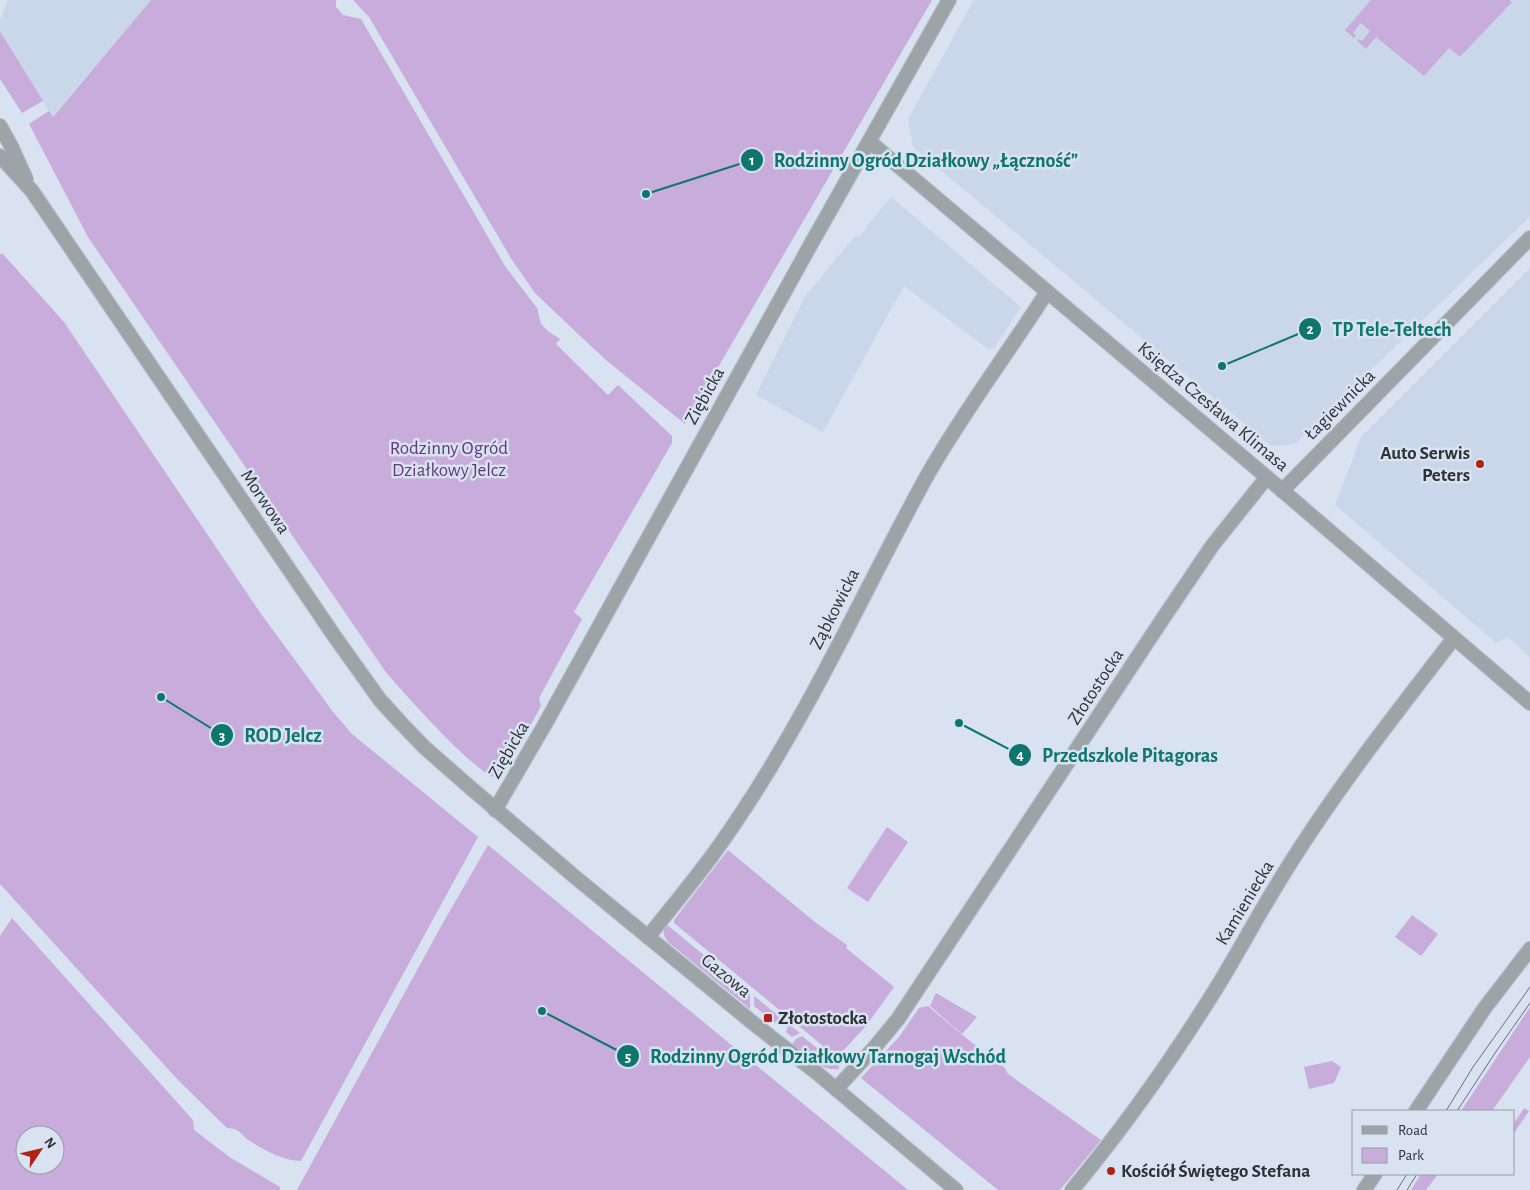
<svg xmlns="http://www.w3.org/2000/svg" width="1530" height="1190" viewBox="0 0 1530 1190" font-family="'Alegreya Sans',sans-serif">
<style>
.built{fill:#cad7ea}
.green{fill:#c8acdb;fill-rule:evenodd}
.lines{fill:none;stroke-linecap:round;stroke-linejoin:round}
.minor-casing{stroke:#b7bfcb;stroke-width:16}
.tertiary-casing{stroke:#b7bfcb;stroke-width:16}
.minor{stroke:#9da4a8;stroke-width:14}
.tertiary{stroke:#9da4a8;stroke-width:14}
.tram{stroke:#696e77;stroke-width:1}
.poi-dot{fill:#b12216;stroke:#d9e2f0;stroke-width:2}
.labels{text-anchor:middle;dominant-baseline:central;stroke-width:5;stroke-linejoin:round;paint-order:stroke}
.street-label{font-size:19px;fill:#2e3137;stroke:#d9e2f0}
.park-label{font-size:19px;fill:#613878;stroke:#d9e2f0}
.poi-label{font-size:19px;font-weight:bold;fill:#2e3137;stroke:#d9e2f0;text-anchor:start}
.leader{fill:none;stroke:#0f766e;stroke-width:2}
.callout-dot{fill:#0f766e;stroke:#d9e2f0;stroke-width:2}
.mark-label{font-size:15px;text-anchor:middle;font-weight:bold;fill:#fff}
.callout-label{font-size:20px;text-anchor:middle;font-weight:bold;fill:#0f766e;stroke:#d9e2f0;stroke-width:5;stroke-linejoin:round;paint-order:stroke}
</style>
<rect width="100%" height="100%" fill="#d9e2f0"/>
<path class="built" d="M 8,0 L 151,0 L 52,117 L 0,30 L 0,20 Z
M 974,0 L 1530,0 L 1530,216 L 1295,444 L 1271,446 L 913,147 L 908,119 Z
M 891,197 L 1021,307 L 994,348 L 988,349 L 904,286 L 823,432 L 756,395 L 806,295 L 856,235 L 859,237 L 867,228 L 866,227 Z
M 1530,268 L 1530,657 L 1508,637 L 1496,643 L 1335,505 L 1361,437 Z"/>
<path class="green" d="M 151,0 L 336,0 L 336,7 L 343,15 L 361,19 L 505,266 L 537,308 L 541,324 L 549,332 L 560,339 L 556,344 L 608,395 L 618,385 L 672,436 L 672,443 L 574,612 L 582,619 L 539,698 L 541,706 L 505,772 L 497,778 C 477,776 401,690 385,671 L 88,237 L 29,124 L 49,111 L 53,117 Z
M 353,0 L 932,0 L 685,424 L 606,360 L 578,334 L 535,293 L 512,260 L 369,17 Z
M 1371,0 L 1509,0 L 1512,2 L 1460,57 L 1449,48 L 1424,76 L 1376,37 L 1366,49 L 1357,41 L 1359,39 L 1362,41 L 1370,31 L 1361,23 L 1353,33 L 1356,36 L 1354,38 L 1345,30 Z
M 0,31 L 43,101 L 22,113 L 0,79 Z
M 2,253 L 64,322 L 261,614 L 334,713 L 352,734 L 478,837 L 301,1161 C 284,1161 264,1150 250,1141 C 240,1135 242,1129 227,1128 L 178,1080 L 0,884 L 0,255 Z
M 887,827 L 908,842 L 868,902 L 847,888 Z
M 488,845 L 908,1190 L 297,1190 L 440,928 Z
M 728,850 L 815,922 L 847,945 L 846,948 L 894,987 L 866,1026 L 840,1054 L 834,1055 L 674,923 L 674,920 Z
M 1412,915 L 1438,934 L 1421,956 L 1395,937 Z
M 12,918 L 193,1120 L 194,1130 L 231,1158 L 280,1187 L 280,1190 L 0,1190 L 0,936 ZM 25,1135 L 55,1135 L 55,1165 L 25,1165 Z
M 666,924 L 750,993 L 750,1009 L 668,942 C 663,936 662,930 666,924 Z
M 936,993 L 977,1017 L 962,1034 L 930,1006 Z
M 754,996 L 800,1033 L 792,1037 L 786,1032 L 788,1028 L 778,1020 L 775,1023 L 754,1006 Z
M 928,1006 L 966,1038 L 1005,1068 L 1008,1074 L 1101,1140 L 1060,1190 L 998,1190 L 861,1078 L 899,1037 L 919,1008 Z
M 1530,1007 L 1530,1057 L 1492,1111 L 1461,1111 Z
M 802,1036 L 839,1066 L 839,1069 C 819,1071 807,1056 792,1044 L 796,1039 Z
M 1332,1061 L 1341,1067 L 1334,1083 L 1309,1089 L 1304,1067 Z
M 1524,1108 L 1529,1111 L 1514,1133 L 1514,1123 Z
M 1421,1174 L 1438,1174 L 1426,1190 L 1411,1190 Z"/>
<g class="lines">
<g class="minor-casing">
<path id="minor" d="M 870,142 L 1256,468 L 1530,703
M 1282,491 L 1530,238
M 495,810 L 544,726 L 811,244 L 949,0
M 648,937 C 670,909 693,882 714,853 C 748,806 779,755 807,704 C 849,628 886,550 928,474 C 964,411 1008,353 1047,292
M 836,1089 L 874,1048 L 898,1019 L 1164,617 L 1212,546 L 1267,477
M 1072,1190 C 1125,1126 1173,1058 1217,987 C 1238,953 1257,917 1278,883 C 1330,797 1393,717 1454,638"/>
</g>
<g class="tertiary-casing">
<path id="tertiary" d="M 0,126 L 11,146 L 26,179
M 0,156 L 32,191 L 335,637 L 380,700 L 401,723 L 424,747 L 465,783 L 575,877 L 753,1023 L 817,1073 L 956,1190
M 1416,1111 L 1484,1009 L 1530,949
M 1364,1190 L 1375,1174"/>
</g>
<use href="#minor" class="minor"/>
<use href="#tertiary" class="tertiary"/>
<path class="tram" d="M 1446,1111 L 1473,1067 L 1530,987
M 1457,1111 L 1495,1053 L 1530,1003
M 1397,1190 L 1407,1174
M 1407,1190 L 1417,1174"/>
</g>
<g class="poi-dot">
<circle cx="1480" cy="464" r="5"/>
<rect x="763" y="1013" width="10" height="10" rx="2.5"/>
<circle cx="1111" cy="1171" r="5"/>
</g>
<g class="labels">
<g class="street-label">
<text transform="translate(705 396) rotate(-61)">Ziębicka</text>
<text transform="translate(1340 405) rotate(-45)">Łagiewnicka</text>
<text transform="translate(1213 407) rotate(40)">Księdza Czesława Klimasa</text>
<text transform="translate(265 502) rotate(56)">Morwowa</text>
<text transform="translate(835 609) rotate(-63)">Ząbkowicka</text>
<text transform="translate(1096 687) rotate(-57)">Złotostocka</text>
<text transform="translate(509 750) rotate(-60)">Ziębicka</text>
<text transform="translate(1245 903) rotate(-59)">Kamieniecka</text>
<text transform="translate(726 976) rotate(39)">Gazowa</text>
</g>
<g class="park-label">
<text x="449" y="448">Rodzinny Ogród<tspan x="449" dy="22">Działkowy Jelcz</tspan></text>
</g>
<g class="poi-label">
<text x="1470" y="453" text-anchor="end">Auto Serwis<tspan x="1470" dy="22">Peters</tspan></text>
<text x="778" y="1018">Złotostocka</text>
<text x="1121" y="1171">Kościół Świętego Stefana</text>
</g>
</g>
<path class="leader" d="M646 194L752 160M1222 366L1310 329M161 697L222 735M959 723L1020 755M542 1011L628 1056"/>
<g class="callout-dot">
<circle cx="646" cy="194" r="5"/>
<circle cx="1222" cy="366" r="5"/>
<circle cx="161" cy="697" r="5"/>
<circle cx="959" cy="723" r="5"/>
<circle cx="542" cy="1011" r="5"/>
<circle cx="752" cy="160" r="12"/>
<circle cx="1310" cy="329" r="12"/>
<circle cx="222" cy="735" r="12"/>
<circle cx="1020" cy="755" r="12"/>
<circle cx="628" cy="1056" r="12"/>
</g>
<g class="mark-label">
<text x="752" y="165">1</text>
<text x="1310" y="334">2</text>
<text x="222" y="741">3</text>
<text x="1020" y="760">4</text>
<text x="628" y="1062">5</text>
</g>
<g class="callout-label">
<text x="926" y="167">Rodzinny Ogród Działkowy „Łączność”</text>
<text x="1392" y="336">TP Tele-Teltech</text>
<text x="283" y="742">ROD Jelcz</text>
<text x="1130" y="762">Przedszkole Pitagoras</text>
<text x="828" y="1063">Rodzinny Ogród Działkowy Tarnogaj Wschód</text>
</g>
<rect x="1352" y="1110" width="162" height="65" fill="#d9e2f0" stroke="#959ba6"/>
<rect x="1362" y="1126" width="25" height="8" fill="#9da4a8" stroke="#959ba6"/>
<text x="1398" y="1135" font-size="15" fill="#2e3137">Road</text>
<rect x="1362" y="1148" width="25" height="15" fill="#c8acdb" stroke="#959ba6"/>
<text x="1398" y="1160" font-size="15" fill="#2e3137">Park</text>
<g transform="translate(40 1150) rotate(55)"><circle r="24" fill="#d9e2f0" stroke="#959ba6"/>
<path d="M0-4L9 19L0 12L-9 19Z" fill="#b12216"/>
<text y="-8" font-size="14" font-weight="bold" text-anchor="middle" fill="#2e3137">N</text>
</g>
</svg>
